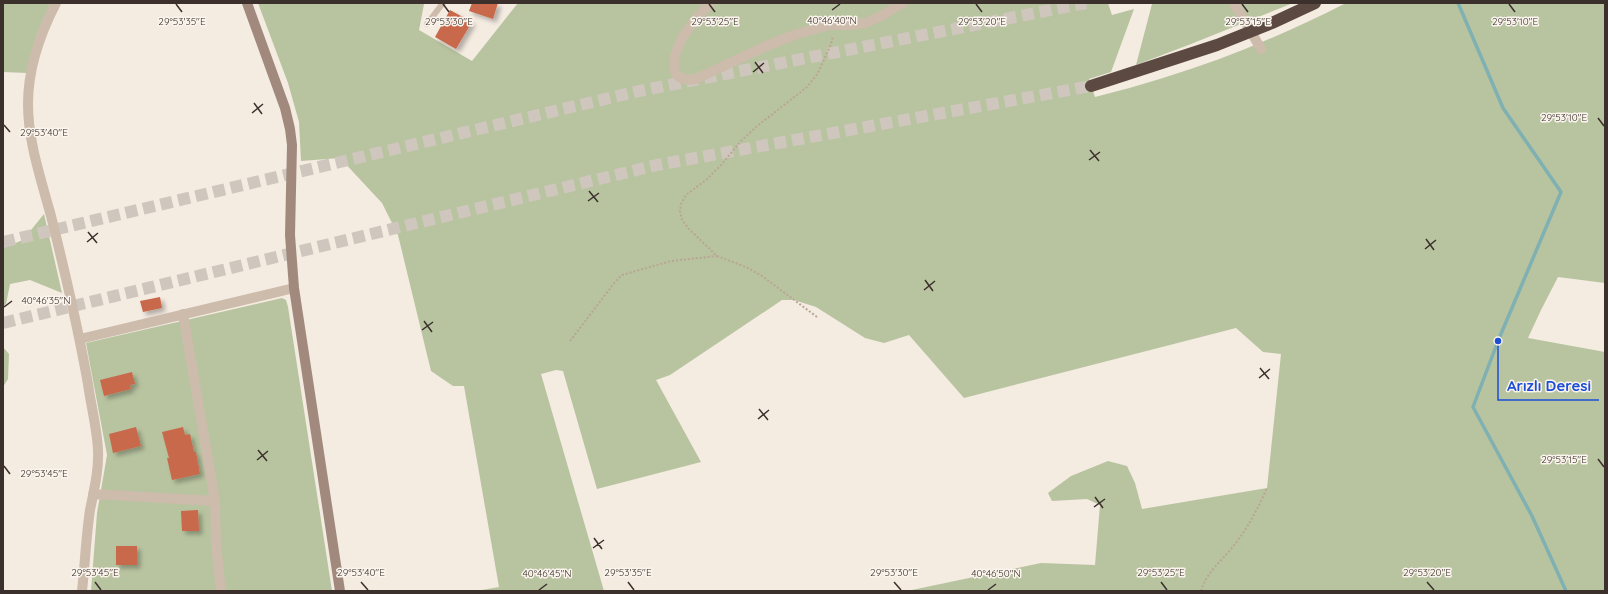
<svg xmlns="http://www.w3.org/2000/svg" width="1608" height="594" viewBox="0 0 1608 594" font-family="Quicksand,sans-serif">
<style>
.green{fill:#b8c4a0}
.lines{fill:none;stroke-linecap:round;stroke-linejoin:round}
.stream{stroke:#7fb0b2;stroke-width:3.5}
.building{fill:#c8694b;filter:url(#shadow)}
.highway-tunnel{stroke:#cfc6bd;stroke-width:12;stroke-dasharray:12 6;stroke-linecap:butt}
.path{stroke:#b9a596;stroke-width:2;stroke-dasharray:2 2;stroke-linecap:butt}
.lane{stroke:#cdbbac;stroke-width:6}
.street{stroke:#cdbbac;stroke-width:10}
.secondary{stroke:#a18a7d;stroke-width:10}
.highway-bridge{stroke:#5c4a42;stroke-width:12}
.ticks{fill:none;stroke:#3b302b;stroke-width:1.5}
.ticks-label{font-size:10px;text-anchor:middle;fill:#3b302b;stroke:#fbf5ee;stroke-width:3;stroke-linejoin:round;paint-order:stroke}
.leader{fill:none;stroke:#1d4ed8;stroke-width:1.5}
.callout-dot{fill:#1d4ed8;stroke:#fbf5ee;stroke-width:1.5}
.callout-label{font-size:15px;text-anchor:middle;font-weight:bold;fill:#1d4ed8;stroke:#fbf5ee;stroke-width:3;stroke-linejoin:round;paint-order:stroke}
</style>
<defs>
<filter id="shadow"><feDropShadow dx="3.5" dy="3.5" stdDeviation="2" flood-color="#0004"/></filter>
</defs>
<rect width="100%" height="100%" fill="#f4ebe1"/>
<path class="green" d="M 3,3 L 51,3 C 38,28 32,46 27,73 L 3,72 Z
M 258,3 L 423,3 L 424,4 L 419,30 L 472,61 L 518,3 L 1108,3 L 1112,15 L 1134,9 L 1111,72 L 1089,79 L 1095,97 C 1118,91 1141,85 1163,78 C 1226,59 1287,33 1346,3 L 1605,3 L 1605,283 L 1558,277 L 1541,310 L 1528,338 L 1605,352 L 1605,591 L 907,591 L 1041,563 L 1095,565 L 1100,505 L 1087,499 L 1052,501 L 1048,493 L 1071,476 L 1108,461 L 1127,466 L 1135,483 L 1142,509 L 1267,488 L 1281,354 L 1263,352 L 1236,328 L 964,398 L 909,335 L 884,343 L 865,338 L 816,307 L 794,300 L 782,300 L 670,375 L 656,380 L 701,462 L 597,489 L 563,371 L 556,370 L 541,374 L 604,591 L 476,591 L 499,587 L 464,386 L 453,386 L 431,371 L 398,235 L 382,203 L 340,158 L 301,161 L 299,122 L 288,83 Z
M 1155,3 L 1293,3 L 1191,44 L 1136,65 L 1152,4 Z
M 44,214 L 62,293 L 30,280 L 10,284 L 6,304 L 3,307 L 3,248 L 23,240 Z
M 282,298 L 286,300 L 288,307 L 332,591 L 91,591 L 97,513 L 107,455 L 86,343 Z
M 3,347 L 9,354 L 8,379 L 3,387 Z"/>
<g class="lines">
<path class="stream" d="M 1458,3 L 1503,108 L 1561,192 L 1498,341 L 1473,407 L 1532,516 L 1566,591"/>
</g>
<path class="building" d="M 472,3 L 498,3 L 493,19 L 469,11 Z
M 450,10 L 472,22 L 456,49 L 435,37 Z
M 160,297 L 162,308 L 143,312 L 140,301 Z
M 132,372 L 135,384 L 130,385 L 131,389 L 104,396 L 100,380 Z
M 136,427 L 141,446 L 113,453 L 109,434 Z
M 183,427 L 185,435 L 190,434 L 194,452 L 196,452 L 200,474 L 172,480 L 167,458 L 169,458 L 162,432 Z
M 198,510 L 199,531 L 182,531 L 181,511 Z
M 116,546 L 137,546 L 137,565 L 116,565 Z"/>
<g class="lines">
<path class="highway-tunnel" d="M 3,242 L 639,91 L 1086,3
M 3,323 L 657,165 L 1091,86"/>
<path class="path" d="M 817,317 L 762,276 L 746,267 L 717,256 L 689,229 L 682,220 L 680,211 L 681,204 L 686,195 L 706,180 L 721,165 L 741,141 L 756,127 L 807,87 L 818,73 L 831,44 L 833,36
M 570,341 L 615,282 L 622,275 L 671,261 L 717,256
M 1201,591 C 1206,572 1224,559 1235,544 C 1249,526 1258,508 1267,488"/>
<path class="lane" d="M 427,24 L 443,3"/>
<path class="street" d="M 56,3 C 40,34 28,68 28,104 C 28,142 41,179 51,216 C 65,272 78,328 88,384 C 91,406 97,428 98,450 C 99,470 94,490 90,510 C 86,537 85,564 82,591
M 710,3 C 702,12 693,22 686,32 C 675,48 662,85 696,79 L 764,47 L 794,35 L 829,25 L 851,25 L 866,23 L 883,15 L 903,3
M 1234,3 L 1261,49
M 80,339 L 294,288
M 93,494 L 215,501 L 183,314
M 215,501 L 216,545 L 221,591"/>
<path class="secondary" d="M 247,3 L 285,108 L 290,129 L 292,145 L 290,235 L 294,288 L 340,591"/>
<path class="highway-bridge" d="M 1091,86 L 1217,45 L 1272,23 L 1315,3"/>
</g>
<path class="ticks" d="M 176,4 L 182,12M 443,4 L 449,12M 709,4 L 715,12M 976,4 L 982,12M 1242,4 L 1248,12M 1509,4 L 1515,12M 832,10 L 840,4M 755,62 L 763,73M 753,72 L 764,63M 254,103 L 262,114M 252,113 L 263,104M 1598,118 L 1604,126M 4,125 L 10,132M 1090,150 L 1099,161M 1089,160 L 1100,152M 589,191 L 598,202M 588,201 L 599,193M 88,232 L 97,243M 1426,239 L 1434,250M 87,242 L 98,233M 1425,249 L 1436,240M 925,280 L 933,291M 924,290 L 935,281M 4,307 L 12,301M 424,321 L 432,332M 422,330 L 433,322M 1260,368 L 1269,379M 1259,378 L 1270,369M 759,409 L 768,420M 758,419 L 769,410M 258,450 L 267,461M 1598,459 L 1604,467M 257,460 L 268,451M 4,466 L 10,474M 1095,497 L 1103,508M 1094,507 L 1105,499M 594,538 L 602,549M 593,548 L 604,540M 95,582 L 101,590M 361,582 L 368,590M 628,582 L 634,590M 894,582 L 901,590M 1161,582 L 1167,590M 1427,582 L 1434,590M 539,590 L 547,584M 988,590 L 996,584"/>
<g class="ticks-label">
<text x="832" y="24">40°46'40"N</text>
<text x="182" y="25">29°53'35"E</text>
<text x="449" y="25">29°53'30"E</text>
<text x="715" y="25">29°53'25"E</text>
<text x="982" y="25">29°53'20"E</text>
<text x="1248" y="25">29°53'15"E</text>
<text x="1515" y="25">29°53'10"E</text>
<text x="1564" y="121">29°53'10"E</text>
<text x="44" y="136">29°53'40"E</text>
<text x="46" y="304">40°46'35"N</text>
<text x="1564" y="463">29°53'15"E</text>
<text x="44" y="477">29°53'45"E</text>
<text x="95" y="576">29°53'45"E</text>
<text x="361" y="576">29°53'40"E</text>
<text x="628" y="576">29°53'35"E</text>
<text x="894" y="576">29°53'30"E</text>
<text x="1161" y="576">29°53'25"E</text>
<text x="1427" y="576">29°53'20"E</text>
<text x="547" y="577">40°46'45"N</text>
<text x="996" y="577">40°46'50"N</text>
</g>
<path class="leader" d="M1498 341L1498 400H1599"/>
<circle class="callout-dot" cx="1498" cy="341" r="4"/>
<g class="callout-label">
<text x="1549" y="391">Arızlı Deresi</text>
</g>
<rect width="1608" height="594" fill="none" stroke="#3b302b" stroke-width="8"/>
</svg>
